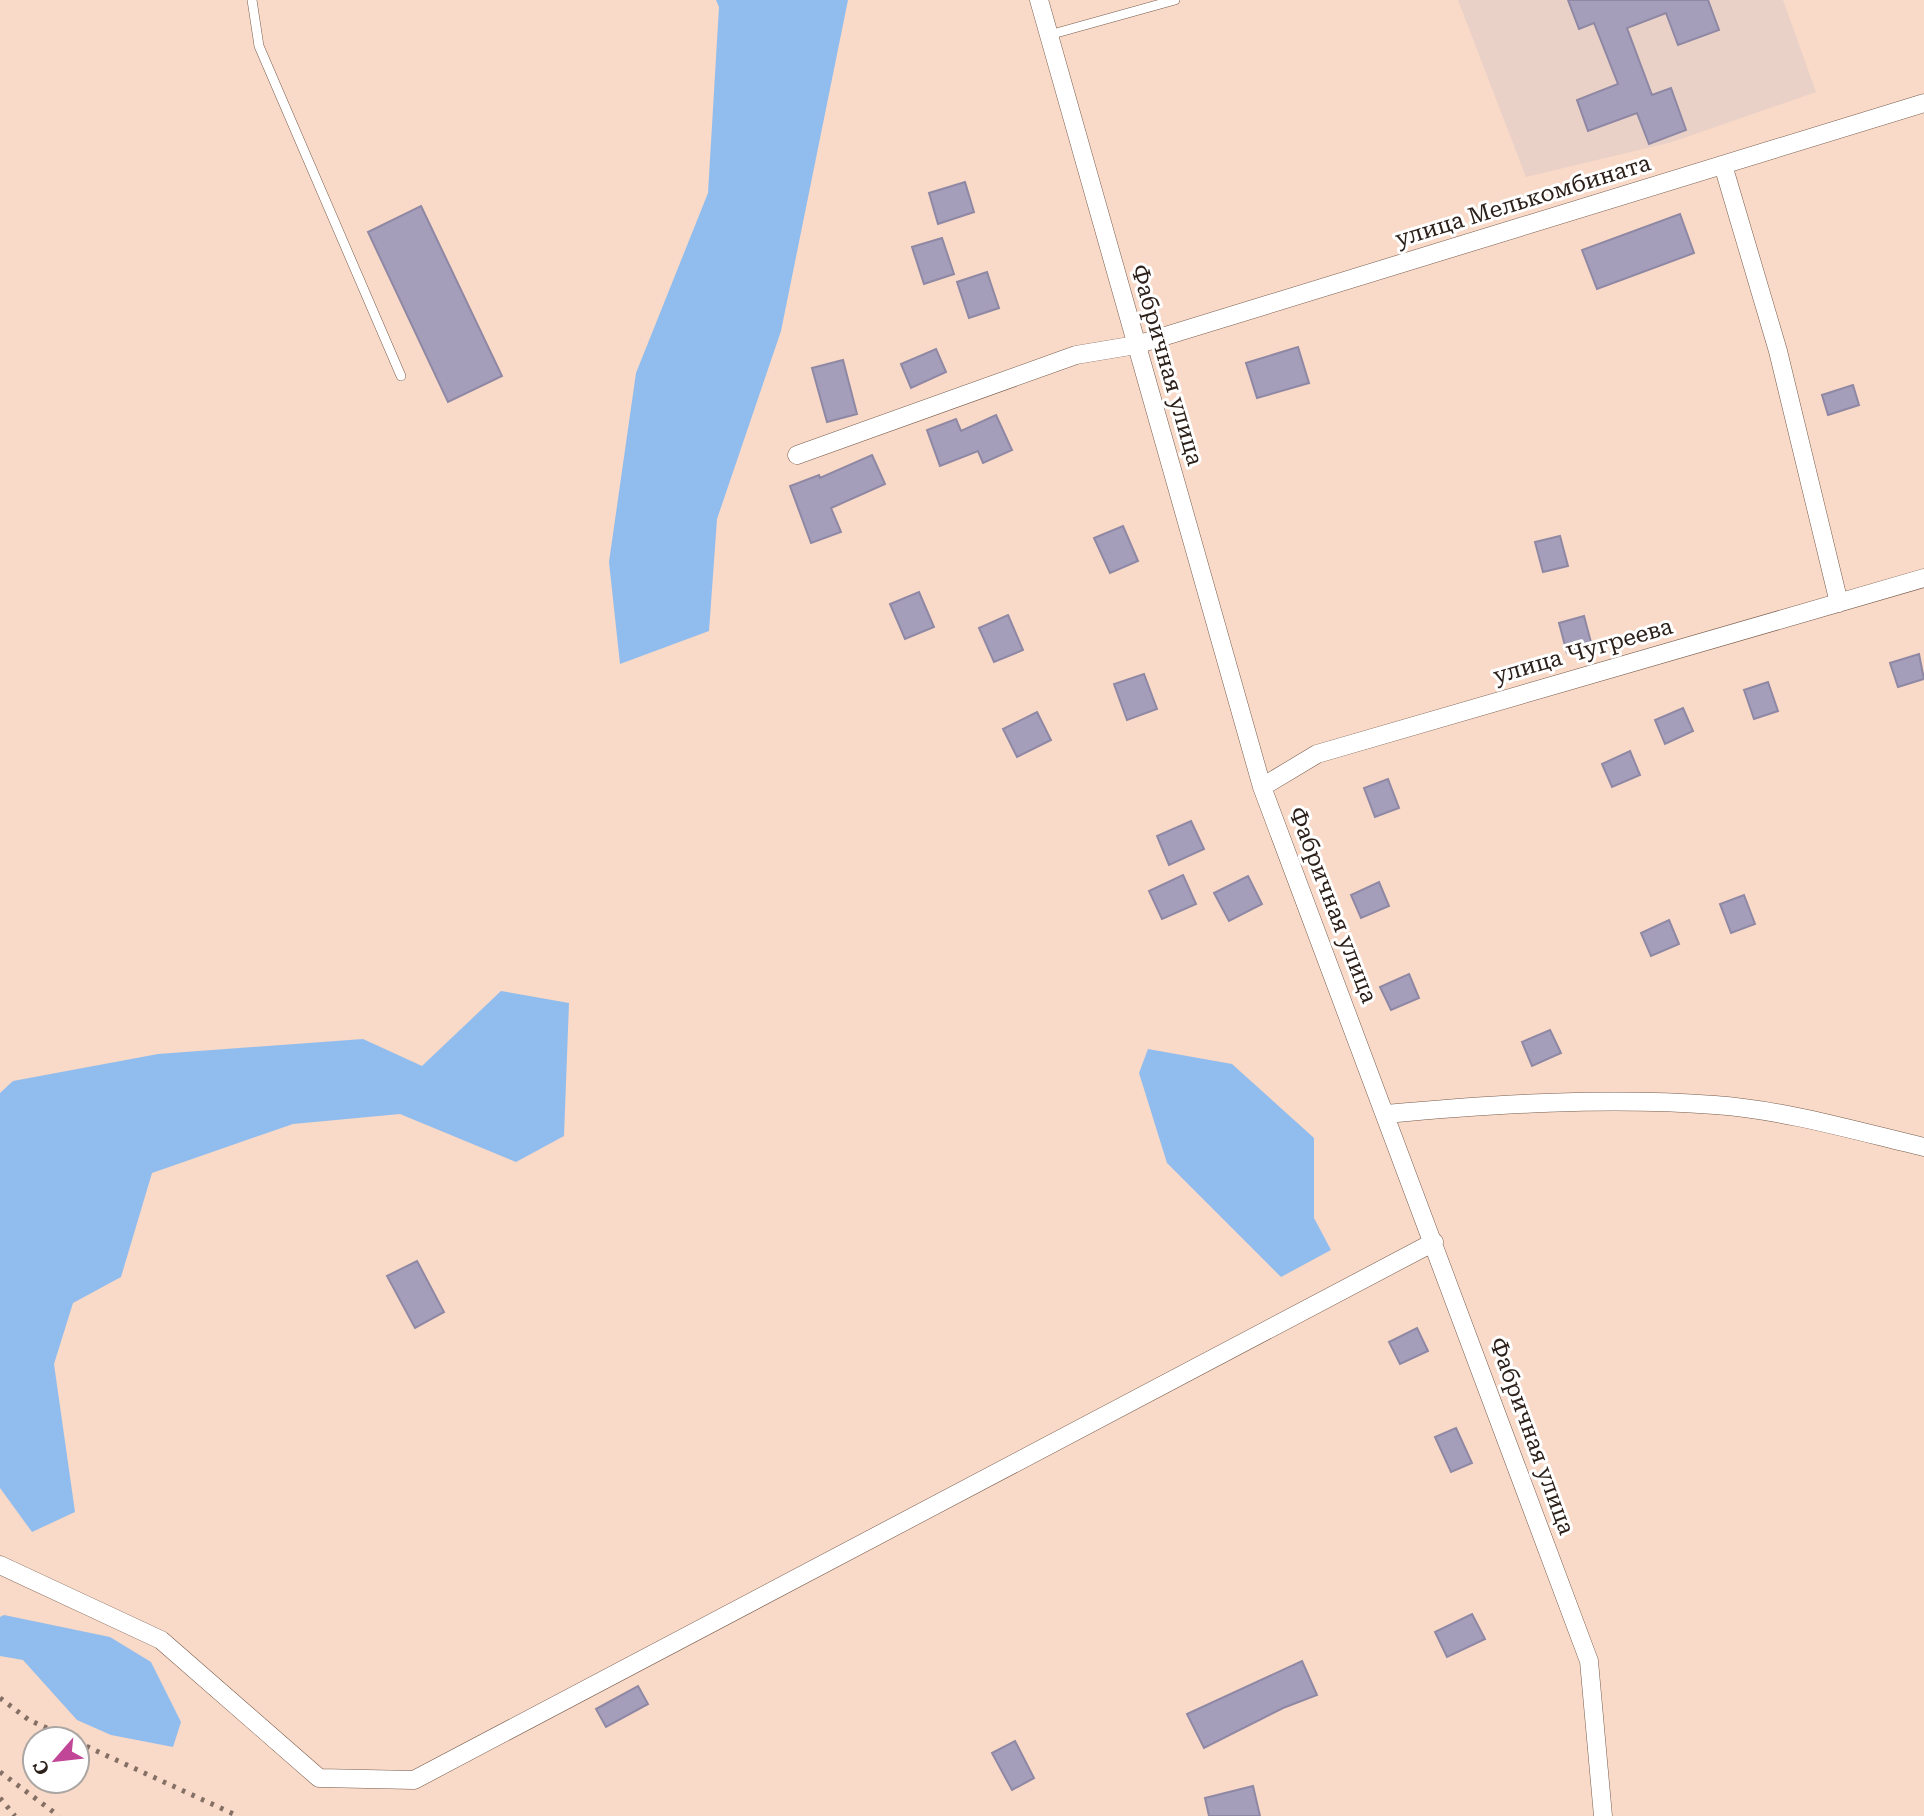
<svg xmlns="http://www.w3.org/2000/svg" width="1924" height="1816" viewBox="0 0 1924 1816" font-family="'Roboto Serif',serif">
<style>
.education{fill:#e9d1c7}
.water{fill:#91bdee}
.building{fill:#a59ebb;stroke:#8f88a4;stroke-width:2}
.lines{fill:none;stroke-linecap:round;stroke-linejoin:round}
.service-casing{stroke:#775c4d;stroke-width:10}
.minor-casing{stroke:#775c4d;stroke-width:19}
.service{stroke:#fff;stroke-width:9}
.minor{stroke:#fff;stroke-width:18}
.rail{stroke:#846f64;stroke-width:5;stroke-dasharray:3.5 7;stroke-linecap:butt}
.labels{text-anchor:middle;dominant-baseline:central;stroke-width:6;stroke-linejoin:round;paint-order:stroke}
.street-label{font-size:23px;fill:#2c201a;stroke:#fff}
</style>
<rect width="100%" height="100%" fill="#f9d9c7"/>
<path class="education" d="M 1458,0 L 1783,0 L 1816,92 L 1672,142 L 1526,177 Z"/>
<path class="water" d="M 716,0 L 848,0 L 781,331 L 717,519 L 709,631 L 620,664 L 609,562 L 636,373 L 708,193 L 719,7 Z
M 501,991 L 569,1003 L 564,1136 L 516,1162 L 400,1114 L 293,1124 L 152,1173 L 121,1277 L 73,1303 L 54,1364 L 75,1512 L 32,1532 L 0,1488 L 0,1093 L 13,1081 L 158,1054 L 363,1039 L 422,1066 Z
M 1148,1049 L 1232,1064 L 1314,1138 L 1314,1218 L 1331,1250 L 1281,1277 L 1167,1163 L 1139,1073 Z
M 4,1615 L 110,1637 L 151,1662 L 181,1722 L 173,1747 L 111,1735 L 77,1720 L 23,1660 L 0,1656 L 0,1617 Z"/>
<path class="building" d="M 1568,0 L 1708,0 L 1719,30 L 1678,45 L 1666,13 L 1627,28 L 1652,95 L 1671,88 L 1686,130 L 1649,144 L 1637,113 L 1588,131 L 1577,100 L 1618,84 L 1594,23 L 1579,29 Z
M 965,182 L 974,212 L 938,224 L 929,193 Z
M 421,206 L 502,376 L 448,402 L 368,232 Z
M 1680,214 L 1694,253 L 1597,289 L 1582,250 Z
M 942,238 L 954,274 L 924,284 L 912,247 Z
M 987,272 L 999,308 L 969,318 L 957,282 Z
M 1298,347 L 1309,383 L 1257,398 L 1246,363 Z
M 936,349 L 946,372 L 911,388 L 901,364 Z
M 843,360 L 857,414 L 827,422 L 812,368 Z
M 1853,385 L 1859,405 L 1828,415 L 1822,395 Z
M 996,415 L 1012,450 L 983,463 L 978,451 L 940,466 L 927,430 L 956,419 L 961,431 Z
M 872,455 L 885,484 L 831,508 L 841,532 L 811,543 L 790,486 L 819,475 L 820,478 Z
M 1123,526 L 1138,561 L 1110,573 L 1094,538 Z
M 1560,536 L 1568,566 L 1543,572 L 1535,542 Z
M 919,592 L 934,627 L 905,639 L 890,604 Z
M 1008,615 L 1023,650 L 994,662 L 979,628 Z
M 1584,616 L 1592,646 L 1567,653 L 1559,623 Z
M 1919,654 L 1924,679 L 1898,687 L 1890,663 Z
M 1144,674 L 1157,709 L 1127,720 L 1114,684 Z
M 1768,682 L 1778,711 L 1754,719 L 1744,690 Z
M 1683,708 L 1693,731 L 1665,744 L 1655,720 Z
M 1037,712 L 1051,740 L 1017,757 L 1003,729 Z
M 1630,751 L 1640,775 L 1612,787 L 1602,764 Z
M 1388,779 L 1399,808 L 1375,817 L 1364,788 Z
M 1191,821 L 1204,849 L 1169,865 L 1157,836 Z
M 1183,875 L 1196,904 L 1162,919 L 1149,891 Z
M 1248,876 L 1262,904 L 1229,921 L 1214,893 Z
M 1379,882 L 1389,906 L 1361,918 L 1351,895 Z
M 1744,895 L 1755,924 L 1731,933 L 1720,904 Z
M 1669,920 L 1679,944 L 1651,956 L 1641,933 Z
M 1409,974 L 1419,998 L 1391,1010 L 1380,987 Z
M 1550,1030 L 1561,1053 L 1532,1066 L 1522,1042 Z
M 417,1261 L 444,1312 L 415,1328 L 387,1276 Z
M 1417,1328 L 1428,1351 L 1400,1364 L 1389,1342 Z
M 1456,1428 L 1472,1463 L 1451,1472 L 1435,1437 Z
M 1472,1614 L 1485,1639 L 1447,1657 L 1435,1632 Z
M 1302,1661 L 1317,1695 L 1283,1708 L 1204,1748 L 1187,1714 Z
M 638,1686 L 648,1704 L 606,1727 L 596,1709 Z
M 1015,1741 L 1034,1778 L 1012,1790 L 992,1753 Z
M 1253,1786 L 1260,1816 L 1209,1816 L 1205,1798 Z"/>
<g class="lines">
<g class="service-casing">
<path id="service" d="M 252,0 L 259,46 L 401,376
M 1049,35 L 1175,0"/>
</g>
<g class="minor-casing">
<path id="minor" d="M 1039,0 L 1262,787 L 1589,1661 L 1603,1816
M 1723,165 L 1778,351 L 1839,603
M 797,455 L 1076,355 L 1136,345 L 1924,103
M 1262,787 L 1317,754 L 1924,578
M 1386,1114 C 1494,1104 1606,1097 1715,1105 C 1785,1110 1856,1131 1924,1147
M 0,1565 L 161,1640 L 319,1778 L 414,1780 L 1434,1242"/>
</g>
<use href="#service" class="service"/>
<use href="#minor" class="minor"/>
<path class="rail" d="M 0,1698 L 29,1720 L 71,1739
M 77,1742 L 238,1816
M 0,1772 L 59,1816
M 0,1798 L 15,1816"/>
</g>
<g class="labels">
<g class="street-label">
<text transform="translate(1523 201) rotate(-17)">улица Мелькомбината</text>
<text transform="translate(1167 365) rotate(74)">Фабричная улица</text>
<text transform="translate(1583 651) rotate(-16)">улица Чугреева</text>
<text transform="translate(1333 905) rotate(69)">Фабричная улица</text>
<text transform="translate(1532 1436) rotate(70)">Фабричная улица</text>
</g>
</g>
<g transform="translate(56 1760) rotate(242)"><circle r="33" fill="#ffffff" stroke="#aba6a3" stroke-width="2"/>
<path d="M0-5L12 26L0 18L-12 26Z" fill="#c14698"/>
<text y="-10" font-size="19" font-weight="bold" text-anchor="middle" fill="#2c201a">С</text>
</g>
</svg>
